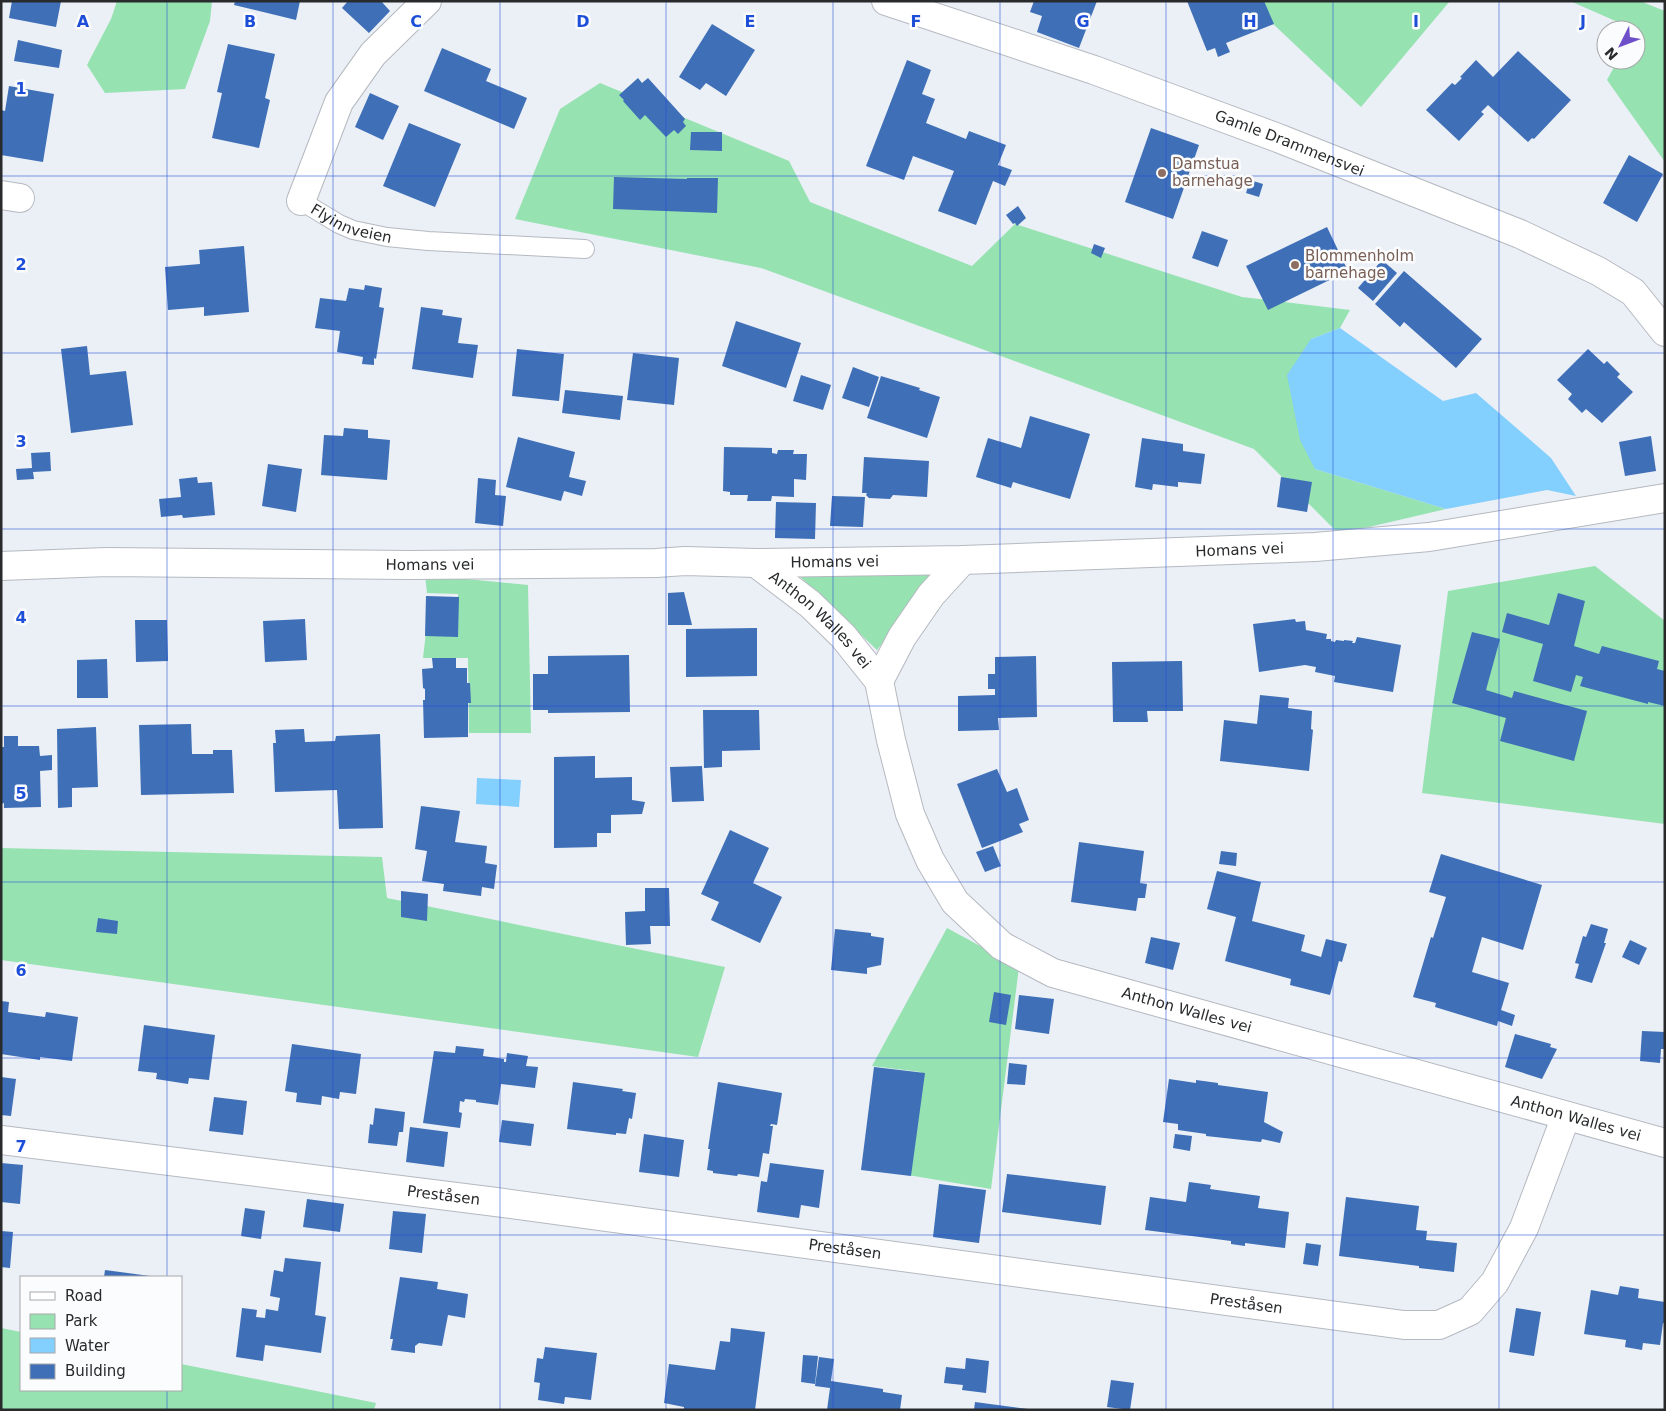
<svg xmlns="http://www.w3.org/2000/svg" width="1666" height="1411" viewBox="0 0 1666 1411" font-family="'DejaVu Sans',sans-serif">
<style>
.green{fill:#96e2b1}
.water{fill:#83cffe}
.building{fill:#3e6fb7}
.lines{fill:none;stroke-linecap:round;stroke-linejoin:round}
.lane-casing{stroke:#b5b9c0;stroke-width:20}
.street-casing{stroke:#b5b9c0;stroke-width:30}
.lane{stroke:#fff;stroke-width:18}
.street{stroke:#fff;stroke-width:28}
.grid{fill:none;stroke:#1d4ed8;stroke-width:1;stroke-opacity:0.55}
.education-dot{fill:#8d6e63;stroke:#fbfcfe;stroke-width:2}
.labels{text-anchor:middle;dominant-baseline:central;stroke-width:5;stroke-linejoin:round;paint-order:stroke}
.street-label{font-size:15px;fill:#282a2c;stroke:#fbfcfe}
.education-label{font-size:15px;fill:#785e54;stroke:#fbfcfe;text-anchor:start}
.grid-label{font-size:16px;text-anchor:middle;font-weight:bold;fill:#1d4ed8;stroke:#fbfcfe;stroke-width:5;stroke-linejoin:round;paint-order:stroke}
</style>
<rect width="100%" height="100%" fill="#ebeff6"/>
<path class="green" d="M 117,1 L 212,1 L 210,21 L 185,89 L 105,93 L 87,65 L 111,19 Z
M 1249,1 L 1450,1 L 1361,107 Z
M 1570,1 L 1640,1 L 1665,11 L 1665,162 L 1607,80 L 1618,60 L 1636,60 L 1636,30 Z
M 600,83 L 789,161 L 810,202 L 972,266 L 1015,224 L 1242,297 L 1350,310 L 1340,328 L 1311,339 L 1315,469 L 1446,509 L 1339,534 L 1254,449 L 761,268 L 515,219 L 560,109 Z
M 1595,566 L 1665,621 L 1665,824 L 1422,793 L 1448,591 Z
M 791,568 L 937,570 L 877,650 Z
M 425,575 L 528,585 L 531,733 L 469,733 L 468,658 L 423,658 L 426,632 L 457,633 L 458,594 L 427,593 Z
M 1,848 L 382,857 L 387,898 L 725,967 L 698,1057 L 1,960 Z
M 947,928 L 1019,967 L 991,1189 L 908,1175 L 921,1072 L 872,1066 Z
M 1,1328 L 21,1332 L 21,1390 L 181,1390 L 181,1364 L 376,1403 L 374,1410 L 1,1410 Z"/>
<path class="water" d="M 1340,328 L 1443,401 L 1476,393 L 1551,458 L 1576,496 L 1547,490 L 1446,509 L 1315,469 L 1300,440 L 1287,375 L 1311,339 Z
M 477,778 L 521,780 L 519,807 L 476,804 Z"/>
<path class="building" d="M 12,1 L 61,1 L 56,27 L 9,18 Z
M 235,1 L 300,1 L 296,20 L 234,5 Z
M 348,1 L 381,1 L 390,11 L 369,33 L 342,8 Z
M 1034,1 L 1097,1 L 1079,48 L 1037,32 L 1042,16 L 1030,12 Z
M 1187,1 L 1264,1 L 1274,24 L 1226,43 L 1230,52 L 1218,57 L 1215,48 L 1207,51 Z
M 712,24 L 755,50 L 726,96 L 706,83 L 700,90 L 679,77 Z
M 18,40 L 62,50 L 59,68 L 14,61 Z
M 228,44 L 275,54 L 265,98 L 270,100 L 259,148 L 212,138 L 222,93 L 217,92 Z
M 442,48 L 491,69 L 486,81 L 527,98 L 514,129 L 424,91 Z
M 1518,51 L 1571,100 L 1534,139 L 1532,138 L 1528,142 L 1488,105 L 1481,112 L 1484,114 L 1459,141 L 1426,110 L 1452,83 L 1455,85 L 1462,78 L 1460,77 L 1476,60 L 1493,77 Z
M 907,60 L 931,70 L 922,94 L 935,99 L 926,123 L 966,139 L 969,131 L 1006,145 L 998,165 L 1012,170 L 1005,186 L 993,181 L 976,225 L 938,211 L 954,171 L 913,156 L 904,180 L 866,166 Z
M 638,78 L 642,83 L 648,78 L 685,119 L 683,122 L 686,126 L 678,134 L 674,130 L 666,137 L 645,115 L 640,120 L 623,101 L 624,100 L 619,95 Z
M 9,86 L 54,94 L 43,162 L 1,155 L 1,110 L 5,111 Z
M 370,93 L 399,106 L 383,140 L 355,127 Z
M 409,123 L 461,144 L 435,207 L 383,186 Z
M 1151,128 L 1199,145 L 1173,219 L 1125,202 Z
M 691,132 L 722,132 L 722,151 L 690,150 Z
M 1629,155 L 1663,174 L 1637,222 L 1603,203 Z
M 614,177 L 687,179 L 687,178 L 718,178 L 717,213 L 613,209 Z
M 1250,180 L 1263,184 L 1259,197 L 1246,193 Z
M 1018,206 L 1026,218 L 1017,226 L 1015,223 L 1013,224 L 1006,215 Z
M 1327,227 L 1348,271 L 1268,310 L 1246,266 Z
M 1202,231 L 1228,240 L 1218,267 L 1192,258 Z
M 1094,244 L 1105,248 L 1101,258 L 1091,253 Z
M 244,246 L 249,312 L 204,316 L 204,307 L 168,310 L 165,267 L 200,264 L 199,250 Z
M 1382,260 L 1397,273 L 1373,301 L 1358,288 Z
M 1404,271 L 1482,339 L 1456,368 L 1404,322 L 1400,327 L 1375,304 Z
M 365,285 L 382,288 L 379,307 L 384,308 L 376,359 L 374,358 L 374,365 L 362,364 L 363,357 L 337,352 L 340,331 L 315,328 L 320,298 L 346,301 L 349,288 L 364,290 Z
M 421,307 L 443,310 L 442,315 L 462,318 L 458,343 L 478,345 L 473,378 L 412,369 Z
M 736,321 L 801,343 L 786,388 L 722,366 Z
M 87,346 L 90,375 L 126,371 L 133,425 L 71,433 L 61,349 Z
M 517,349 L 564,354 L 559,401 L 512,396 Z
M 1588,349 L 1604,364 L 1607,361 L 1620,374 L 1617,377 L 1633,392 L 1602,423 L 1586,409 L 1582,413 L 1568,399 L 1572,394 L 1557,380 Z
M 633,353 L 679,358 L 674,405 L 627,400 Z
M 853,367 L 879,377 L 869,407 L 842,398 Z
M 801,375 L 831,385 L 823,410 L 793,401 Z
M 881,376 L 920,388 L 919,390 L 940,397 L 927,438 L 867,418 Z
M 565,390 L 623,396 L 620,420 L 562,413 Z
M 1030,416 L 1090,434 L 1070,499 L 1013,482 L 1011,488 L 976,477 L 988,438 L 1021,448 Z
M 344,428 L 368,430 L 368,438 L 390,440 L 387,480 L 321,475 L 324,435 L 343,436 Z
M 1651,436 L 1656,471 L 1625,476 L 1619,442 Z
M 518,437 L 575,452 L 569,477 L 586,481 L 582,496 L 564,491 L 561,501 L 506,487 Z
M 1142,438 L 1183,444 L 1183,451 L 1205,454 L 1201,484 L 1178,482 L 1178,487 L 1153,484 L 1152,490 L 1135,487 Z
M 724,447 L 772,448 L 772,453 L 777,454 L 778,450 L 794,450 L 793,454 L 807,454 L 806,480 L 794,479 L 794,497 L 772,496 L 771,501 L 747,501 L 748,495 L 730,495 L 730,492 L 723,491 Z
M 50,452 L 51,471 L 33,472 L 34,479 L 17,480 L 16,469 L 32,468 L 31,453 Z
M 864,457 L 929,461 L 927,497 L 893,495 L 890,499 L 869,498 L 866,495 L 867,493 L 862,493 Z
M 268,464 L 302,469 L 296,512 L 262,506 Z
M 197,477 L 198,483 L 212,482 L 215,515 L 183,518 L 182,515 L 161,517 L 159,499 L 181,497 L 179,479 Z
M 1281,477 L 1312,482 L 1307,512 L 1277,507 Z
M 478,478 L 496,480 L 495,495 L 506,496 L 503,526 L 475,523 Z
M 832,496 L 865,497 L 863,527 L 830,526 Z
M 776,502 L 816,503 L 815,539 L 775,538 Z
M 684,592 L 692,625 L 668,625 L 668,593 Z
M 1558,593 L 1585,601 L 1574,646 L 1599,654 L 1602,646 L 1659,661 L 1657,669 L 1665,671 L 1665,706 L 1648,702 L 1648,704 L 1580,686 L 1583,677 L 1576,675 L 1571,692 L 1533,681 L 1543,644 L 1502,632 L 1507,613 L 1549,625 Z
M 426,596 L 459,597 L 458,637 L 425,636 Z
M 305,619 L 307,660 L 265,662 L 263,621 Z
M 1295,619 L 1296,622 L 1305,621 L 1306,630 L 1327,634 L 1326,639 L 1331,639 L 1331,641 L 1335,642 L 1336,640 L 1344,641 L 1344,640 L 1353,641 L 1352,643 L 1355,643 L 1357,637 L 1401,645 L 1393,692 L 1334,682 L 1335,676 L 1315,672 L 1316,667 L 1305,665 L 1259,672 L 1253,624 Z
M 135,620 L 167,620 L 168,661 L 136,662 Z
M 757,628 L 757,676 L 686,677 L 686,629 Z
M 1472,632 L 1500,639 L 1486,690 L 1512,698 L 1514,691 L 1587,711 L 1574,761 L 1500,741 L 1506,718 L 1452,703 Z
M 629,655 L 630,712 L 548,713 L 548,710 L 533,710 L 533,674 L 548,674 L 548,656 Z
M 1036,656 L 1037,717 L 998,718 L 999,730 L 958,731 L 958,696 L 995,695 L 995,689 L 988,689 L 988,674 L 995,674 L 995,657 Z
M 432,658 L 456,658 L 456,668 L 467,668 L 467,683 L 470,683 L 471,703 L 468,703 L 468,737 L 424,738 L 423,700 L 425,700 L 425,689 L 423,688 L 422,669 L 433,668 Z
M 107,659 L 108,698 L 77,698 L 77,660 Z
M 1182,661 L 1183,711 L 1147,711 L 1148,722 L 1113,722 L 1112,662 Z
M 1260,695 L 1289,698 L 1288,708 L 1312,711 L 1311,729 L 1313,730 L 1309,771 L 1220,761 L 1224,720 L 1257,724 Z
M 703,710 L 759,710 L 760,750 L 722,751 L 722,767 L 704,768 Z
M 191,724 L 192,754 L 213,754 L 213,750 L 232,750 L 234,793 L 141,795 L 139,725 Z
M 96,727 L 98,787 L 72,788 L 72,807 L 58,808 L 57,729 Z
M 304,729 L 305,742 L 335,741 L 336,736 L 380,734 L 383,828 L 339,829 L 337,790 L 275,792 L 273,743 L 276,743 L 275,730 Z
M 4,736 L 18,736 L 18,746 L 39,746 L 40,756 L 52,755 L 52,770 L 40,771 L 41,807 L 4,808 L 4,803 L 1,804 L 1,753 L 2,747 L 4,747 Z
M 595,756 L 595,778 L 632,777 L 632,800 L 645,802 L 642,814 L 611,815 L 611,833 L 597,833 L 597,847 L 554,848 L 554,757 Z
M 702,766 L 704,801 L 672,802 L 670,767 Z
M 997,769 L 1007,792 L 1017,788 L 1029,820 L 1019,824 L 1023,832 L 982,848 L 957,784 Z
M 421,806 L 460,811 L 455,842 L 487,846 L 485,863 L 497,865 L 494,889 L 482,887 L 481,896 L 443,891 L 444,884 L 422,881 L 427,851 L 415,849 Z
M 730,830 L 769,848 L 753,883 L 782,897 L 760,943 L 711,920 L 719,902 L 701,894 Z
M 1079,842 L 1144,851 L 1140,883 L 1147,884 L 1145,898 L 1138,898 L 1136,911 L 1071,902 Z
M 993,846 L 1001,866 L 985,872 L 976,852 Z
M 1221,851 L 1237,853 L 1236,866 L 1219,864 Z
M 1441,854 L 1542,885 L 1523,950 L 1482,937 L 1472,972 L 1509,983 L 1501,1010 L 1515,1015 L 1512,1026 L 1498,1021 L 1497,1026 L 1435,1007 L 1436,1003 L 1413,997 L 1431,937 L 1433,938 L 1446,897 L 1429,892 Z
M 1217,871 L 1261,882 L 1252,921 L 1305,935 L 1301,951 L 1321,957 L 1326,939 L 1347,944 L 1342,962 L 1339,961 L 1330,995 L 1290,985 L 1291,979 L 1225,961 L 1236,917 L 1207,909 Z
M 645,888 L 669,888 L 670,926 L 650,926 L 651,944 L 626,945 L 625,912 L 645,911 Z
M 401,891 L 428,894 L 427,921 L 401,917 Z
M 98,918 L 118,921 L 117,934 L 96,932 Z
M 1591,924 L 1608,929 L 1604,943 L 1606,943 L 1592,983 L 1575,978 L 1579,964 L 1575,963 L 1583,936 L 1586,937 Z
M 835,929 L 871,933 L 871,936 L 884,938 L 881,965 L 867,968 L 867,974 L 831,970 Z
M 1151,937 L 1180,943 L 1173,970 L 1145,963 Z
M 1630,940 L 1647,948 L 1639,965 L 1622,957 Z
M 994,992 L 1011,995 L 1006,1025 L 989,1022 Z
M 1019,995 L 1054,999 L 1049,1034 L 1015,1029 Z
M 1,1001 L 9,1002 L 8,1012 L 45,1017 L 46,1012 L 78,1017 L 72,1061 L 40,1057 L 40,1060 L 1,1054 Z
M 144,1025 L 215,1035 L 209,1080 L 189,1078 L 188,1084 L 156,1079 L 157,1073 L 138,1071 Z
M 1642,1031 L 1665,1032 L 1665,1049 L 1661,1049 L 1660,1063 L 1640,1061 Z
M 1515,1034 L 1551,1044 L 1550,1047 L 1557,1049 L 1542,1079 L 1505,1067 Z
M 292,1044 L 361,1054 L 356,1094 L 340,1092 L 339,1099 L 322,1096 L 321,1105 L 296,1102 L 297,1093 L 285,1091 Z
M 456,1046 L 484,1049 L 483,1056 L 504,1059 L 504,1062 L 506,1062 L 507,1053 L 528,1056 L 526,1066 L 538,1067 L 535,1088 L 501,1084 L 498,1105 L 476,1102 L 476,1100 L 465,1099 L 464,1102 L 460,1101 L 459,1112 L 462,1113 L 460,1128 L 423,1123 L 434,1051 L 455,1053 Z
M 1009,1063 L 1027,1065 L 1025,1085 L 1007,1084 Z
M 874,1067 L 925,1073 L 911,1176 L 861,1170 Z
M 1,1077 L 16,1079 L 11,1116 L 1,1115 Z
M 1169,1079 L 1196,1083 L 1196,1080 L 1218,1083 L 1218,1085 L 1268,1092 L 1264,1122 L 1283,1132 L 1280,1143 L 1262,1139 L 1261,1142 L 1206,1136 L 1206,1134 L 1178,1130 L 1178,1124 L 1163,1122 Z
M 573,1082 L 623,1089 L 622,1091 L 636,1093 L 632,1119 L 629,1118 L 626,1134 L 616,1133 L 616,1135 L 567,1129 Z
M 718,1082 L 782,1093 L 777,1125 L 771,1124 L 770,1126 L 773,1126 L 769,1154 L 763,1153 L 759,1177 L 738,1174 L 737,1176 L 713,1173 L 713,1171 L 707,1170 L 710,1149 L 708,1149 Z
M 214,1097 L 247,1101 L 243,1135 L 209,1131 Z
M 375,1108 L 405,1112 L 403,1132 L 399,1132 L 397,1146 L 368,1143 L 370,1124 L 373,1125 Z
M 502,1120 L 534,1124 L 531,1146 L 499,1142 Z
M 410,1127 L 448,1132 L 444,1167 L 406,1162 Z
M 644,1134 L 684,1140 L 679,1177 L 639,1172 Z
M 1175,1134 L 1192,1136 L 1190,1151 L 1173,1148 Z
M 1,1163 L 23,1165 L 20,1204 L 1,1202 Z
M 770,1163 L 824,1170 L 819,1208 L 801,1205 L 799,1218 L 757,1212 L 761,1181 L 767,1182 Z
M 1007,1174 L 1106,1186 L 1101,1225 L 1002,1212 Z
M 1189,1182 L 1211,1185 L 1210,1189 L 1260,1196 L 1258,1208 L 1289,1212 L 1285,1248 L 1245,1243 L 1245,1246 L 1231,1244 L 1231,1241 L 1145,1230 L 1150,1197 L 1186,1202 Z
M 939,1184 L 986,1190 L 979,1243 L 933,1237 Z
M 1346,1197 L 1419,1206 L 1416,1230 L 1427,1231 L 1426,1240 L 1457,1243 L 1454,1272 L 1419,1268 L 1419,1266 L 1339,1256 Z
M 307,1199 L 344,1204 L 340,1232 L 303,1227 Z
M 245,1208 L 265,1211 L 261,1239 L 241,1236 Z
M 393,1211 L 426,1214 L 422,1253 L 389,1249 Z
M 1,1231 L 13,1232 L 10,1268 L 1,1267 Z
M 1306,1243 L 1321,1245 L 1318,1266 L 1303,1264 Z
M 285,1258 L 321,1262 L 315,1315 L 326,1317 L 321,1353 L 265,1345 L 263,1361 L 236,1357 L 242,1308 L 257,1310 L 256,1317 L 265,1318 L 266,1309 L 278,1311 L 280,1298 L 270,1296 L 274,1270 L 283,1272 Z
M 105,1270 L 150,1276 L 150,1277 L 104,1277 Z
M 400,1277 L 438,1282 L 437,1289 L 468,1294 L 465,1318 L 448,1315 L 442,1346 L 419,1343 L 415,1346 L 415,1353 L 391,1350 L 393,1339 L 390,1339 Z
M 1620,1286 L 1639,1289 L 1638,1298 L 1665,1302 L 1665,1323 L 1663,1323 L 1660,1345 L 1643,1343 L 1642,1350 L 1625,1347 L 1626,1340 L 1584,1334 L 1591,1290 L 1618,1295 Z
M 1516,1308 L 1541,1312 L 1534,1356 L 1509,1352 Z
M 731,1328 L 765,1332 L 755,1410 L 684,1410 L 684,1407 L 664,1403 L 669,1364 L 715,1370 L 720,1341 L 730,1342 Z
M 545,1347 L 597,1353 L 591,1400 L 565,1397 L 564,1404 L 538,1400 L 540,1383 L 534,1382 L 537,1358 L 543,1359 Z
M 803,1355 L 818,1356 L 815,1384 L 801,1382 Z
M 819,1357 L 834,1359 L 831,1381 L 883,1389 L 883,1392 L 902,1395 L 900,1410 L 827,1410 L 830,1388 L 815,1386 Z
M 966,1358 L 989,1361 L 986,1393 L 962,1390 L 963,1385 L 944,1383 L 946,1367 L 965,1369 Z
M 1111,1380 L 1134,1383 L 1130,1410 L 1107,1407 Z
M 975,1402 L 1028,1409 L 1028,1410 L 974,1410 Z"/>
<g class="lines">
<g class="lane-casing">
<g id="lane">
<path id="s1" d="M 301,201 L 339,224 L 353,230 L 387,237 L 428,241 L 585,249"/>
</g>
</g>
<g class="street-casing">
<g id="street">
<path id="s2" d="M 886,1 L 1094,70 L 1278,138 L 1520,234 L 1598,271 L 1633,292 L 1665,332"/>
<path d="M 1,195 L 20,198"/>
<path d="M 301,201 L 339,102 L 373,54 L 427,1"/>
<path id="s3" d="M 756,563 L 810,604 L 843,636 L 879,681 L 891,740 L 910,814 L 930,860 L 955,902 L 1002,946 L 1053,973 L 1665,1143"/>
<path id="s4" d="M 1,566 L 107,562 L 409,565 L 656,563 L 685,561 L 756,563 L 963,560 L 1315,547 L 1429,537 L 1665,498"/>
<path d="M 879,681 L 902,637 L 931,595 L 963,560"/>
<path id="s5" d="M 1,1140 L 496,1202 L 1404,1325 L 1439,1325 L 1470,1311 L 1495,1282 L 1524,1228 L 1566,1116"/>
</g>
</g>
<use href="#lane" class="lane"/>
<use href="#street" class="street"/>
</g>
<path class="grid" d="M 167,1 L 167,1277M 333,1 L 333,1410M 500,1 L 500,1410M 666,1 L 666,1410M 833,1 L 833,1410M 1000,1 L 1000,1410M 1166,1 L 1166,1410M 1333,1 L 1333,1410M 1499,1 L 1499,1410M 1,176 L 1665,176M 1,353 L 1665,353M 1,529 L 1665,529M 1,706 L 1665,706M 1,882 L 1665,882M 1,1058 L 1665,1058M 1,1235 L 1665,1235M 167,1390 L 167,1410"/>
<g class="education-dot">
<circle cx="1162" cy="173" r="5"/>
<circle cx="1295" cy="265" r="5"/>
</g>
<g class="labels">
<g class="street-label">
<text stroke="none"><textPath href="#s2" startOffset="428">Gamle Drammensvei</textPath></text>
<text stroke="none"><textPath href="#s1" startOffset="56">Flyinnveien</textPath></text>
<text stroke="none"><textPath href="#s4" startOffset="1239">Homans vei</textPath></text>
<text stroke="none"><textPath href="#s4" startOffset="834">Homans vei</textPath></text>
<text stroke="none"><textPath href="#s4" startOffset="429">Homans vei</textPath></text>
<text stroke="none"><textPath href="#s3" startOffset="86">Anthon Walles vei</textPath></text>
<text stroke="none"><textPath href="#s3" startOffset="668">Anthon Walles vei</textPath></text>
<text stroke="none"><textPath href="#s3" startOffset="1072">Anthon Walles vei</textPath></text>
<text stroke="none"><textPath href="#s5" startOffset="446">Preståsen</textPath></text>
<text stroke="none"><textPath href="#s5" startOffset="851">Preståsen</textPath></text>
<text stroke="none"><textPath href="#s5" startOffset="1256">Preståsen</textPath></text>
</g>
<g class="education-label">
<text x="1172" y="164">Damstua<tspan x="1172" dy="17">barnehage</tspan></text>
<text x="1305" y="256">Blommenholm<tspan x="1305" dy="17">barnehage</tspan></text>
</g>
</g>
<g class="grid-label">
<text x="83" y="27">A</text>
<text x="250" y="27">B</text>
<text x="416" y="27">C</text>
<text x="583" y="27">D</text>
<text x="750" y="27">E</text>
<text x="916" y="27">F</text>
<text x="1083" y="27">G</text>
<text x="1250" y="27">H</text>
<text x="1416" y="27">I</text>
<text x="1583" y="27">J</text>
<text x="21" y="94">1</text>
<text x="21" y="270">2</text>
<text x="21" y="447">3</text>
<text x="21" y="623">4</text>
<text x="21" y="799">5</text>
<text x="21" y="976">6</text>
<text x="21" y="1152">7</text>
</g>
<rect width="1666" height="1411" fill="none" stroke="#282a2c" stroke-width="5"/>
<rect x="20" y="1276" width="162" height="115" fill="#fbfcfe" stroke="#a7a8aa"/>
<rect x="30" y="1292" width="25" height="8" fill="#ffffff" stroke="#a7a8aa"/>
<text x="65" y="1301" font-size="15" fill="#282a2c">Road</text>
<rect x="30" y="1314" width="25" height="15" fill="#96e2b1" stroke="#a7a8aa"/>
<text x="65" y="1326" font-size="15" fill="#282a2c">Park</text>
<rect x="30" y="1338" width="25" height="15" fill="#83cffe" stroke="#a7a8aa"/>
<text x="65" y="1351" font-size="15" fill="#282a2c">Water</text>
<rect x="30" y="1364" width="25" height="15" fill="#3e6fb7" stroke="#a7a8aa"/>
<text x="65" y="1376" font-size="15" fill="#282a2c">Building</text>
<g transform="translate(1621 45) rotate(228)"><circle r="24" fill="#fbfcfe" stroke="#a7a8aa"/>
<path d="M0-4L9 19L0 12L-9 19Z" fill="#6c4fc9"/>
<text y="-8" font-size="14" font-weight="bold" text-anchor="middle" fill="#282a2c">N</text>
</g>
</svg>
